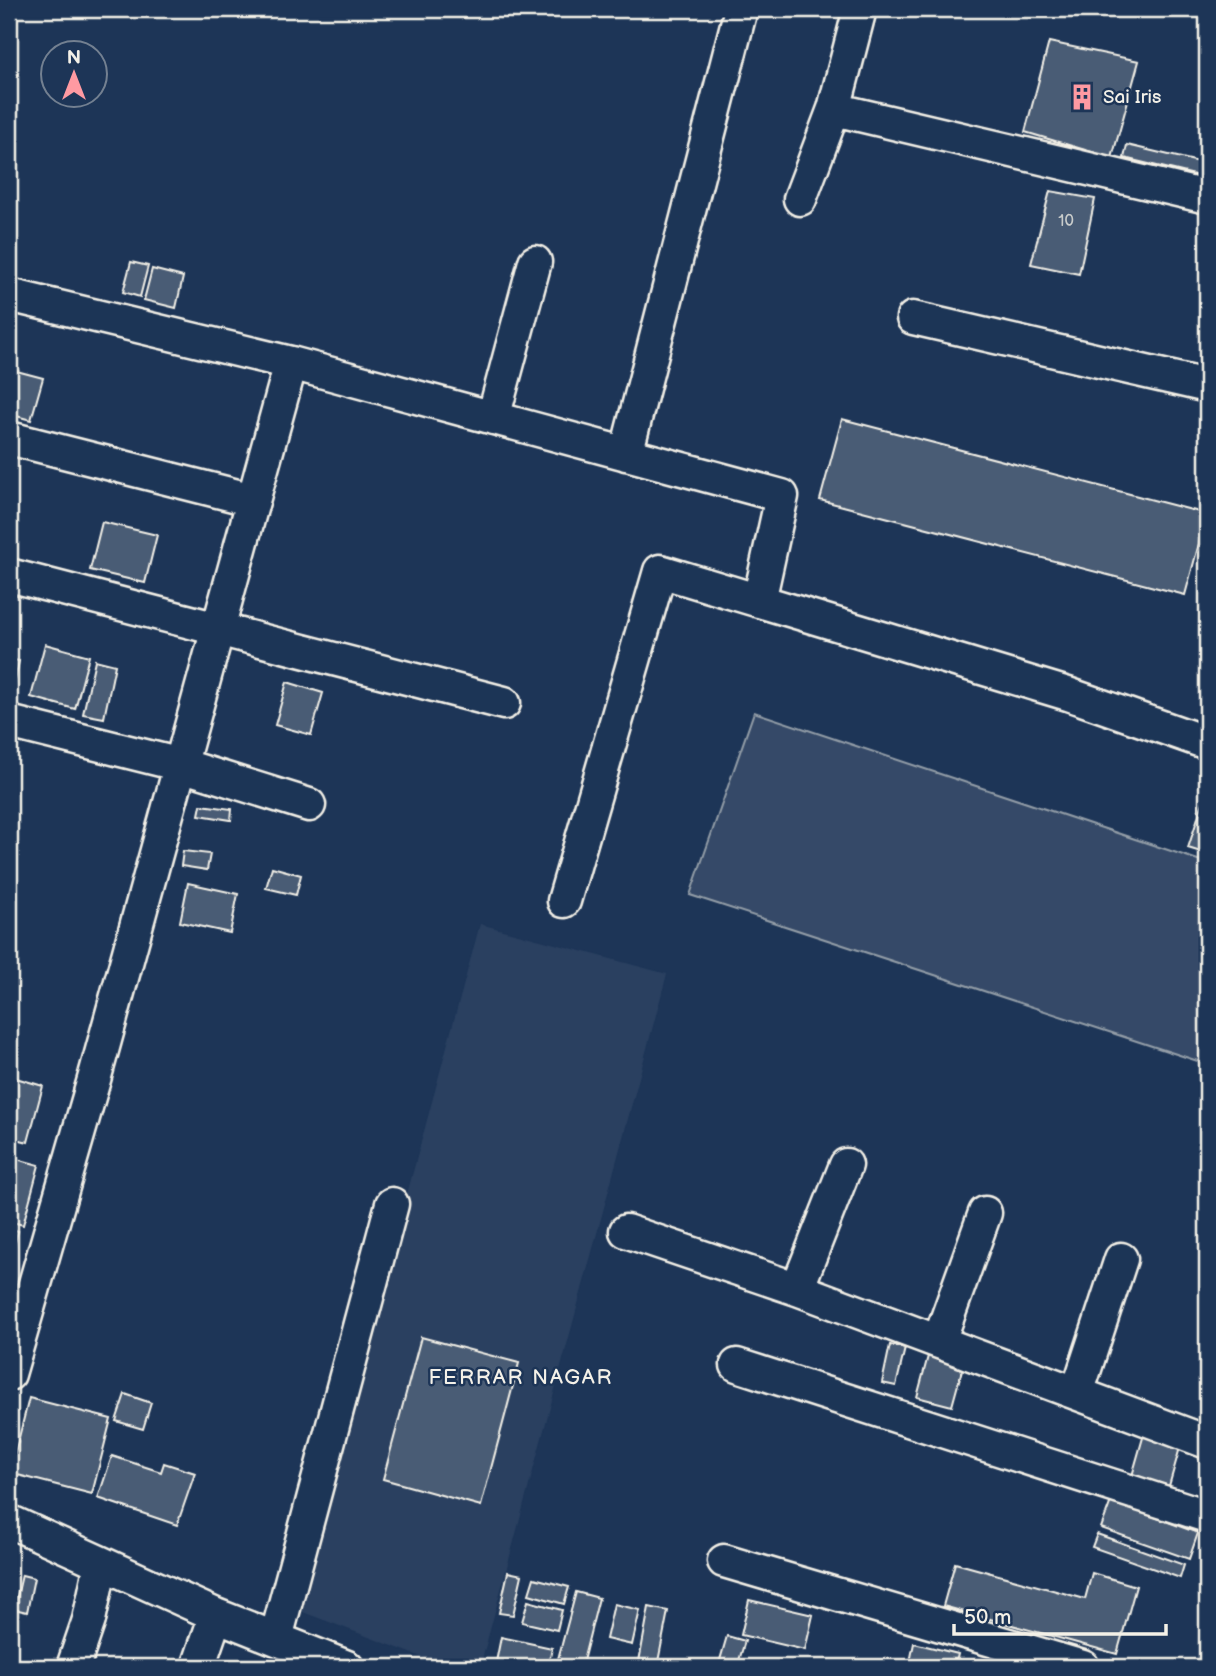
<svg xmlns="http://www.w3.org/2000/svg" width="1216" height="1676" viewBox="0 0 1216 1676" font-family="'Balsamiq Sans',sans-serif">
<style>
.built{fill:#2a4060}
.green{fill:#354a67;stroke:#949ea8;stroke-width:2}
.building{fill:#485b74;stroke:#f4f1e8;stroke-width:2}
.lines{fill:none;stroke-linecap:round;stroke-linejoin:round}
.minor-casing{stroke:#f4f1e8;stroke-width:37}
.minor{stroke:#1d3557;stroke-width:32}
.labels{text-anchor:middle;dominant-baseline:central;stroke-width:5;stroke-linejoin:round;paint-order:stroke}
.number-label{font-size:16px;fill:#c9cccb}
.poi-label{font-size:19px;fill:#f4f1e8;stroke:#1d3557;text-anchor:start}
.neighbourhood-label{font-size:21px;letter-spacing:2px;fill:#f4f1e8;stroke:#1d3557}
</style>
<rect width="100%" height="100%" fill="#1d3557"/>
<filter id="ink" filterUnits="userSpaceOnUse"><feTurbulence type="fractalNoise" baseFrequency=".0143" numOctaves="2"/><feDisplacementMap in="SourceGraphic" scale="14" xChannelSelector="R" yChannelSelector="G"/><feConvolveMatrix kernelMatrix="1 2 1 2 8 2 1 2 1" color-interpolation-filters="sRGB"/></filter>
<g filter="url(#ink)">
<path class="built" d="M 480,924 L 667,974 L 480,1667 L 448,1667 L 295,1609 Z"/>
<path class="green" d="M 754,712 L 1207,863 L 1207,1064 L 690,895 Z"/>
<path class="building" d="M 1049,42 L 1139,61 L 1112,158 L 1025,132 Z
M 1127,145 L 1207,164 L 1207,178 L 1124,158 Z
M 1050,191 L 1095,199 L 1079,274 L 1031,264 Z
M 131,262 L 148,266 L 140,297 L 123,292 Z
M 152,269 L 183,277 L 176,308 L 144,300 Z
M 9,369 L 43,378 L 31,420 L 9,414 Z
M 842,419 L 1207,514 L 1185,595 L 820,500 Z
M 102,522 L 157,535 L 145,583 L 90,570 Z
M 45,644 L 89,656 L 75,709 L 31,697 Z
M 9,659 L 19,661 L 11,701 L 9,701 Z
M 95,660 L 115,665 L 104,718 L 83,714 Z
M 287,682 L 323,693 L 311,735 L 275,725 Z
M 1207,790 L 1207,854 L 1188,848 Z
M 201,805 L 232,809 L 231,820 L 199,815 Z
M 183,851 L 210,854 L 207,870 L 181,866 Z
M 272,867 L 301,875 L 296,895 L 266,888 Z
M 188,883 L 238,894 L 230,933 L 180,922 Z
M 9,1076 L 43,1086 L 28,1142 L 9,1137 Z
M 9,1157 L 39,1165 L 23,1225 L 9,1221 Z
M 9,1228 L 18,1231 L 9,1266 Z
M 421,1337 L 519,1363 L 481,1506 L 383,1479 Z
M 890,1345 L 905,1348 L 896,1386 L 882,1383 Z
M 928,1356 L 963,1366 L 952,1406 L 917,1397 Z
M 125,1394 L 151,1403 L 143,1429 L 116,1421 Z
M 29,1398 L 111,1419 L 92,1494 L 10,1473 Z
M 1144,1434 L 1181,1444 L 1169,1486 L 1132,1476 Z
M 112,1456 L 161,1472 L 164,1463 L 195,1473 L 177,1525 L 98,1498 Z
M 1111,1501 L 1198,1533 L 1189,1559 L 1101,1528 Z
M 1097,1534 L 1184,1565 L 1180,1578 L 1092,1547 Z
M 955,1563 L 1085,1599 L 1092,1573 L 1136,1586 L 1117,1654 L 943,1606 Z
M 508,1572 L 522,1575 L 513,1615 L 499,1613 Z
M 22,1575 L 34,1578 L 27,1612 L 14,1609 Z
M 534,1578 L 569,1587 L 564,1604 L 529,1594 Z
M 576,1592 L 599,1598 L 582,1665 L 558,1659 Z
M 749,1600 L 813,1615 L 805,1650 L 741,1635 Z
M 528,1601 L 562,1610 L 557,1630 L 522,1622 Z
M 614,1604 L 640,1610 L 632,1645 L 606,1639 Z
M 649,1607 L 668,1611 L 657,1667 L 638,1667 Z
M 727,1636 L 745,1641 L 737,1667 L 718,1667 Z
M 501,1637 L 552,1648 L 548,1667 L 495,1667 Z
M 914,1643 L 958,1654 L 955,1667 L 909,1667 Z"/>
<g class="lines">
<g class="minor-casing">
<path id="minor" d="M 834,109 L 1207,197
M 800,199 L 834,109 L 860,9
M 9,295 L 291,363
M 913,318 L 1207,386
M 493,418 L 535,262
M 9,438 L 253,500
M 626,454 L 741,9
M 9,575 L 504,703
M 9,722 L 181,765 L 309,805
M 564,901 L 660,571 L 1068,694 L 1207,743
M 626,1231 L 797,1289 L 1207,1442
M 797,1289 L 846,1165
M 939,1341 L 985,1213
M 737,1365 L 1207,1516
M 9,1374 L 95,1076 L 291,363 L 782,496 L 759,601
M 1077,1393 L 1121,1259
M 9,1521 L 216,1615 L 347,1667
M 724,1561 L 1083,1667
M 276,1638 L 392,1204
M 73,1667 L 89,1620 L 101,1563
M 198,1667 L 216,1615"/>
</g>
<use href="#minor" class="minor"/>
</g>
</g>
<defs>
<g id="building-bare" transform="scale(2.1)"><path d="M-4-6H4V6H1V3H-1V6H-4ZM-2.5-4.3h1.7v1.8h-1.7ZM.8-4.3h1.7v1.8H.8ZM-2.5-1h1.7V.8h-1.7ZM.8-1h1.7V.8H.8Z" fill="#ff9aa2" stroke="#1d3557" stroke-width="2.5" paint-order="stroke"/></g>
</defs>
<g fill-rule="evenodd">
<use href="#building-bare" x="1082" y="97"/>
</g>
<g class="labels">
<g class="number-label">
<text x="1066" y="221">10</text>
</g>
<g class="poi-label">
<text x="1103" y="97">Sai Iris</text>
</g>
<g class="neighbourhood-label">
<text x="521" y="1377">FERRAR NAGAR</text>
</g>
</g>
<rect width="1216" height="1676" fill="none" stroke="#1d3557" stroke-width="35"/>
<rect x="18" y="18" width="1181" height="1641" fill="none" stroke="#f4f1e8" stroke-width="2.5" filter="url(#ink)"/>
<g transform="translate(74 74)"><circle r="33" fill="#1d3557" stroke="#738091" stroke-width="2"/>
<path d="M0-5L12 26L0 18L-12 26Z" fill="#ff9aa2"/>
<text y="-10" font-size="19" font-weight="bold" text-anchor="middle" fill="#f4f1e8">N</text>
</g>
<path d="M954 1624v10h212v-10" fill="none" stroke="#f4f1e8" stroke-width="3.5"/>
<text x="964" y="1624" font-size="21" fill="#f4f1e8" stroke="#1d3557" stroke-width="5" paint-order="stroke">50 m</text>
</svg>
